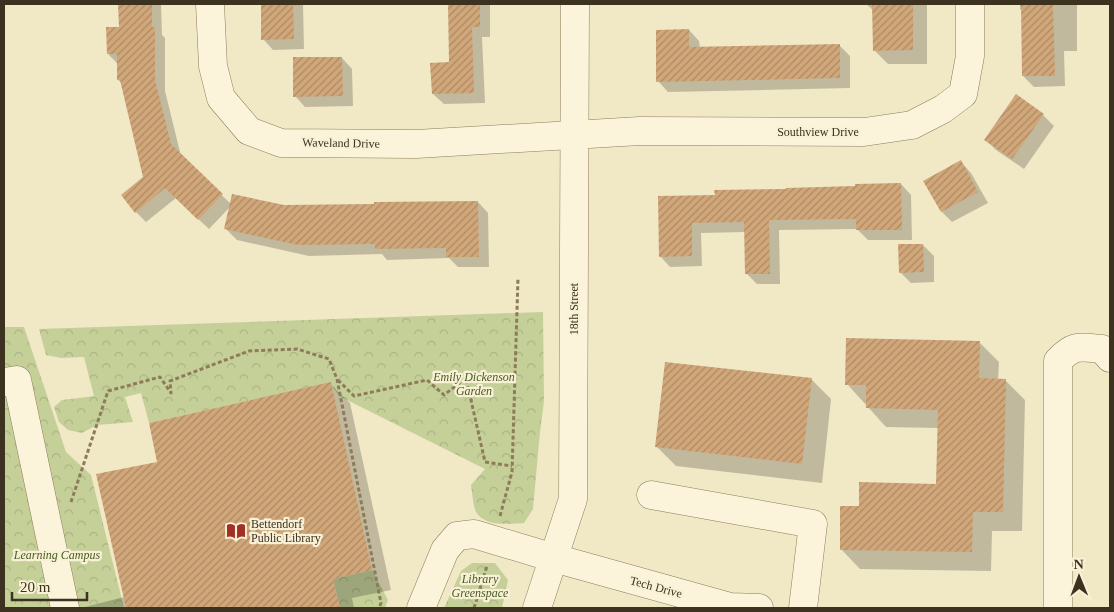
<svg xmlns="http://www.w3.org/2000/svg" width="1114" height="612" viewBox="0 0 1114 612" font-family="'Times New Roman',serif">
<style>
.park{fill:url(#park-crowns)}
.shadow{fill:#0003}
.building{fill:url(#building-hatch)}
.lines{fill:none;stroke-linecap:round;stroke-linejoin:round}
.minor-casing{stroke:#8e7b5a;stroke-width:29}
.path{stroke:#8e7b5a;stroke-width:3;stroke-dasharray:4 2.5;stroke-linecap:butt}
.minor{stroke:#fbf4da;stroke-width:28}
.labels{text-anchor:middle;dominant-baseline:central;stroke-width:4.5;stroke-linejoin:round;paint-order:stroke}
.street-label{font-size:12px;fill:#3d311f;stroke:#f8f1d6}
.park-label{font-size:12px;font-style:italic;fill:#485b24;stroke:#f8f1d6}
.poi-label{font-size:12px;fill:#3d311f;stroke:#f8f1d6;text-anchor:start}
</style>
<defs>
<pattern id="park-crowns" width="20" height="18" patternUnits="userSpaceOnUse" patternTransform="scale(1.25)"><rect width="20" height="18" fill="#c5d099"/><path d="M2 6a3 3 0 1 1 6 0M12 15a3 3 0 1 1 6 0" fill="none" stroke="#aab383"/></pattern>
<pattern id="building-hatch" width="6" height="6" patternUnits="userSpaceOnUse" patternTransform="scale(1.25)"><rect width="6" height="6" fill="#d1a77a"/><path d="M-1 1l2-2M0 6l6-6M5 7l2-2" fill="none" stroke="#ab8963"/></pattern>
</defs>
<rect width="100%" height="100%" fill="#f1e8c6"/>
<path class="park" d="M 543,312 L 544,401 L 540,432 L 533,509 L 524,523 C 509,524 485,527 476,512 C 473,505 472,492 471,485 L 485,469 L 339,396 L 330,383 L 149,423 L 141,393 L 125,397 L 133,422 L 97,425 L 82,433 L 68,430 L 59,422 L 54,407 L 62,400 L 94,396 L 84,357 L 61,358 L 46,355 L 39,329 Z
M 4,327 L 24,327 L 66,452 L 91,475 L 124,608 L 4,608 Z
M 472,563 L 495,563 L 508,580 L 502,608 L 444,608 L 461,571 Z
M 372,570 L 388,600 L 385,608 L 340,608 L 333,579 Z"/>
<path class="shadow" d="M 119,4 L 161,4 L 162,35 L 165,38 L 165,91 L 181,156 L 231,204 L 284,207 L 478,202 L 488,213 L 489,267 L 458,267 L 449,258 L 387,260 L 382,254 L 309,256 L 237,240 L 226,229 L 230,207 L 209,229 L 176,198 L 146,222 L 136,212 L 145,177 L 123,84 L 118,80 L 118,64 L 108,54 L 120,28 Z
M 262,4 L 303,4 L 304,49 L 273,50 L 263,39 Z
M 450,4 L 490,4 L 490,37 L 482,37 L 485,103 L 444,104 L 433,94 L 451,63 Z
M 866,4 L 927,4 L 927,64 L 888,64 L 874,50 L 874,11 Z
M 1020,4 L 1077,4 L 1077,51 L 1064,51 L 1065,86 L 1034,87 L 1023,76 L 1022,11 L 1020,9 Z
M 689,30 L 699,41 L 700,48 L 839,45 L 850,56 L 850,88 L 668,92 L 658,81 Z
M 342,58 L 352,69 L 353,106 L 305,107 L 295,96 Z
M 1043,115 L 1054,126 L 1024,169 L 996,150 L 985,139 Z
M 961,162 L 971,173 L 988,203 L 952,222 L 942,212 Z
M 901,184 L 911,195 L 912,240 L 868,240 L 857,229 L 779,230 L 780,284 L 757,284 L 747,274 L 746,232 L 701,233 L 702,266 L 670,267 L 660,256 L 716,196 Z
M 923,245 L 934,256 L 934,282 L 911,283 L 900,272 Z
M 979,342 L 999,362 L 998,380 L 1005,380 L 1025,400 L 1022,531 L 992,531 L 991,571 L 860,569 L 841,549 L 860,507 L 937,485 L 938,428 L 886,427 L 847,384 Z
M 811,379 L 831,399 L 822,483 L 676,466 L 657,447 Z
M 330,384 L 350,403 L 391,590 L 352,598 L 354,608 L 81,608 L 124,597 L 159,463 Z"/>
<path class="building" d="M 118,4 L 152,4 L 152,27 L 155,27 L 155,80 L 171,144 L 223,194 L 198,220 L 165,188 L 135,213 L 121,195 L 143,177 L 120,80 L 117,80 L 117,54 L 107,54 L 106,27 L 119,27 Z
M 261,4 L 293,4 L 294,39 L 261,40 Z
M 448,4 L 480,4 L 480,27 L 472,27 L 474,93 L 432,94 L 430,63 L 449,62 Z
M 872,4 L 913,4 L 913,50 L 873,51 Z
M 1021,4 L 1053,4 L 1055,76 L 1022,76 Z
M 689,29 L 689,47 L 840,44 L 840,78 L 656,82 L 656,30 Z
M 293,57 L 342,57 L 343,96 L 293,97 Z
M 1016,94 L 1044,114 L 1012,159 L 984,140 Z
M 961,160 L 978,192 L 941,212 L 923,181 Z
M 901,183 L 902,230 L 856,230 L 856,219 L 769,220 L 770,274 L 745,274 L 744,222 L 692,223 L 692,256 L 659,257 L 658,196 L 715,195 L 714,190 L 786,189 L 786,188 L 855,186 L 855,184 Z
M 232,194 L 284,205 L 374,204 L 374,202 L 478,201 L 479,257 L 446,257 L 446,248 L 375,249 L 375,244 L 298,245 L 224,229 Z
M 898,244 L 923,244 L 924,272 L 899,273 Z
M 846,338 L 980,341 L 979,378 L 1006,379 L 1003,512 L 973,512 L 972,552 L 840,550 L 840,506 L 859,506 L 859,482 L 936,484 L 938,410 L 866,408 L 866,385 L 845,385 Z
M 665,362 L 812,378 L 802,464 L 655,447 Z
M 331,382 L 372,570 L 333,579 L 340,608 L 126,608 L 96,474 L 157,462 L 149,423 Z"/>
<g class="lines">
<g class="minor-casing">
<path id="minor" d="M 210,4 L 213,66 L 221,98 L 249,131 L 281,143 L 416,144 L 640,131 L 864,132 L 912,125 L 943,109 L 963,94 L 970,56 L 970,4
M 4,382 L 17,380 L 65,608
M 651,495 L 813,524 L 803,608
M 421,608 L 445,550 L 457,536 L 474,534 L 554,558 L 730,607 L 759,608
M 537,608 L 573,499 L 575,4
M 1058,608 L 1058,361 C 1074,344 1080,347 1102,349 L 1110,358"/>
</g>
<path class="path" d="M 338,380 L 354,396 L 427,380 L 444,395 L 466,378 L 485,462 L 512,466
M 71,502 L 108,391 L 160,377 L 171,393 L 170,381 L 249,351 L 297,349 L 329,359 L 337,379 L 381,603 L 379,608
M 500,516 L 512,472 L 518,278
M 474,608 L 487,566"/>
<use href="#minor" class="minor"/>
</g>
<defs>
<g id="library-bare" transform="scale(1.5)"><path d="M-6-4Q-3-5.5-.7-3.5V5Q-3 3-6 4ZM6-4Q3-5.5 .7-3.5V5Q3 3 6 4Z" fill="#a13126" stroke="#f8f1d6" stroke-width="2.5" paint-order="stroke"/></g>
</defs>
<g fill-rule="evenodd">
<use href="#library-bare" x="236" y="531"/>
</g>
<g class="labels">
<g class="street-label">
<text x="818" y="132">Southview Drive</text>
<text transform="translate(341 143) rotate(1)">Waveland Drive</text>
<text transform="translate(574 309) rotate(-90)">18th Street</text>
<text transform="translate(656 587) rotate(15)">Tech Drive</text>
</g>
<g class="park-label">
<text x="474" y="377">Emily Dickenson<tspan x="474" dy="14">Garden</tspan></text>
<text x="57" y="555">Learning Campus</text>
<text x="480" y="579">Library<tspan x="480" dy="14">Greenspace</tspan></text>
</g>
<g class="poi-label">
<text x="251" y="524">Bettendorf<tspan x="251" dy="14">Public Library</tspan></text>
</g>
</g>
<rect width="1114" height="612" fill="none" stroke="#3d311f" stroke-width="10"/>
<g transform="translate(1079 577) rotate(359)" stroke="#f8f1d6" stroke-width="4" paint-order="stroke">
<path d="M0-4L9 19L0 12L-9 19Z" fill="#3d311f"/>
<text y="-8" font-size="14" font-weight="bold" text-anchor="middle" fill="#3d311f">N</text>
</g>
<path d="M12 592v8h75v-8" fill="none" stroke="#3d311f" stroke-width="2.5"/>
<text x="20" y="592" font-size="15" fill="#3d311f" stroke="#f8f1d6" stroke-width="4" paint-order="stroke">20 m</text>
</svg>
